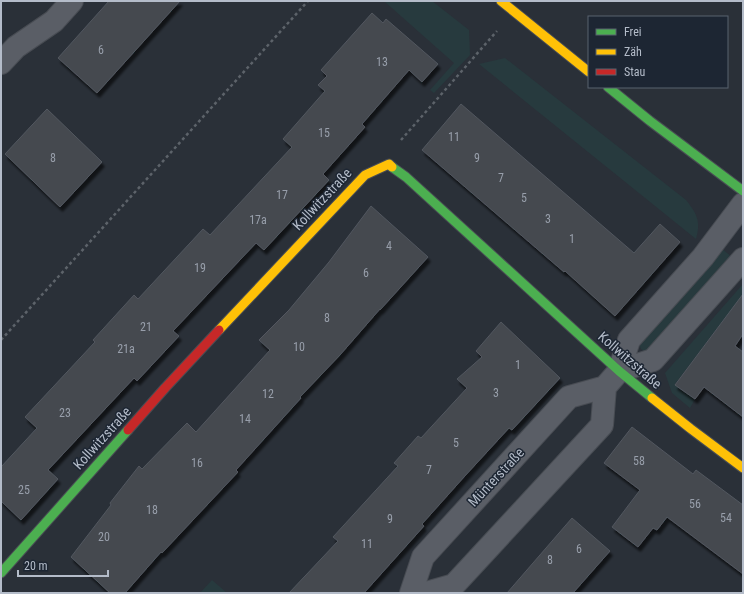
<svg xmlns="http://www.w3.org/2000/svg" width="744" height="594" viewBox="0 0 744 594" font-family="'Roboto Condensed',sans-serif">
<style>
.green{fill:#273a3e}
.building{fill:#444950;stroke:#52575f;filter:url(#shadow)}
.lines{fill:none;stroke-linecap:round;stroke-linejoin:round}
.street-casing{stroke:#484c53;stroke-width:24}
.fast-casing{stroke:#484c53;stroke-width:11}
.slow-casing{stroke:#484c53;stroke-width:11}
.jam-casing{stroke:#484c53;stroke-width:11}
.path{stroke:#5d636a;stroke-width:2.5;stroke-dasharray:3 3;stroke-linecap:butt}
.street{stroke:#5a5e66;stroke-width:22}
.fast{stroke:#4caf50;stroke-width:9}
.slow{stroke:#ffc107;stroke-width:9}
.jam{stroke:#c62828;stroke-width:9}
.labels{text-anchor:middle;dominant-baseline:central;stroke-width:3;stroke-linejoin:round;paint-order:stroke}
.number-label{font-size:12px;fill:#989fab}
.street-label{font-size:14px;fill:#b4bcc9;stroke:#1d2633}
</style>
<defs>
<filter id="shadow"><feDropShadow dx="2.5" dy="4.5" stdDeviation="1" flood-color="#0009"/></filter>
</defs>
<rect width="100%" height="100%" fill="#2a3038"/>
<path class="green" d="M 384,1 L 432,1 L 469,30 L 470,55 L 434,93 L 430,90 L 454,63 Z
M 505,58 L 686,200 C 697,214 701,221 696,239 L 479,64 Z
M 721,248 L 733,258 L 654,348 L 645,352 L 641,349 L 639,344 Z
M 743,284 L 743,294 L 675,384 L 695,399 L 690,408 L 672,393 L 665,373 Z
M 212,580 L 227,593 L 200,593 Z"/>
<path class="building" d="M 109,1 L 180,1 L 97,93 L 58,58 Z
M 372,13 L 383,23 L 386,19 L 438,64 L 422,82 L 409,70 L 362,124 L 365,127 L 323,174 L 329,180 L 264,250 L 256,243 L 173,331 L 179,336 L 137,381 L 134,378 L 48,470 L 58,479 L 21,520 L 1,501 L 1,467 L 37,428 L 25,417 L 95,342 L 93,340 L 134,295 L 138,299 L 203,229 L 210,235 L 292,147 L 283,139 L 325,91 L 318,85 L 327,76 L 321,70 Z
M 461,104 L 634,253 L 660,224 L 680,242 L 615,316 L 565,271 L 564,272 L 422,150 Z
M 47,109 L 102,162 L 60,207 L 5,154 Z
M 371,206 L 428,257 L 380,310 L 380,309 L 340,355 L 300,397 L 301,398 L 236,470 L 238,472 L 162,553 L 161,552 L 125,593 L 110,593 L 71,557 L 111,505 L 110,503 L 139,466 L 142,469 L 187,423 L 196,432 L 270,350 L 259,340 L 289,310 L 329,262 Z
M 743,294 L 743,334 L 735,346 L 743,352 L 743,417 L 704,387 L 695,399 L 675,385 Z
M 501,322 L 560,378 L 512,430 L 509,428 L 464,477 L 422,524 L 424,526 L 364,593 L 289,593 L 338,541 L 333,537 L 398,466 L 394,463 L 418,436 L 421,438 L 467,388 L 457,379 L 482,357 L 476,351 Z
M 632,427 L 693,474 L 696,470 L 743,505 L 743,574 L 667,517 L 657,530 L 653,528 L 638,547 L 612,527 L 640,490 L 604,463 Z
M 572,518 L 610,551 L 573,593 L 507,593 Z"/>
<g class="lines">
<g class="street-casing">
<path id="street" d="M 1,63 L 16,47 L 54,21 L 72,1
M 619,371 L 653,360 L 743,259
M 411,593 L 423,557 L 569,397 L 605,387 L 619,371 L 629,340 L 703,257 L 743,204
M 426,593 L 454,585 L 602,425 L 605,387"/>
</g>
<g class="fast-casing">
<path id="fast" d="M 608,87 L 650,121 L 743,191
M 392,167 L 406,177 L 619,371 L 652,398
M 1,573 L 128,430"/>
</g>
<g class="slow-casing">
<path id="slow" d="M 501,1 L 589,72
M 219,330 L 365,175 L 389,164 L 392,167
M 652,398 L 691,429 L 743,468"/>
</g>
<g class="jam-casing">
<path id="jam" d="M 128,430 L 165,388 L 219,330"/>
</g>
<path class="path" d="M 401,140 L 497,31
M 1,340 L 308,1"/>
<use href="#street" class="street"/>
<use href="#fast" class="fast"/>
<use href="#slow" class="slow"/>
<use href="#jam" class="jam"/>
</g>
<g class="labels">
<g class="number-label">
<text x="101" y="50">6</text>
<text x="382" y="62">13</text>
<text x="324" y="133">15</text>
<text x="454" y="137">11</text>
<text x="53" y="158">8</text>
<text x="477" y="158">9</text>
<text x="501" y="178">7</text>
<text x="282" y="195">17</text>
<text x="524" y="198">5</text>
<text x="548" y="219">3</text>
<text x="258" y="220">17a</text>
<text x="572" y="239">1</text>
<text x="389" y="246">4</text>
<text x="200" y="268">19</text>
<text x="366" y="273">6</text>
<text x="327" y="318">8</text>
<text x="146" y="327">21</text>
<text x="299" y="347">10</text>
<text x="126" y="349">21a</text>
<text x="518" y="365">1</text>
<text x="496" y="393">3</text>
<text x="268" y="394">12</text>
<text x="65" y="413">23</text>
<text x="245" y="419">14</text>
<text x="456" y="443">5</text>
<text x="639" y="461">58</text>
<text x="197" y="463">16</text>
<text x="429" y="470">7</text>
<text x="24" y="490">25</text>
<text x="695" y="504">56</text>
<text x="152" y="510">18</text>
<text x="726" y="518">54</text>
<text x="390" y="519">9</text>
<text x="104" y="537">20</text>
<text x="367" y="544">11</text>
<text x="579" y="549">6</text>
<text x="550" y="560">8</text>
</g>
<g class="street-label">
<text transform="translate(322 199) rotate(-47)">Kollwitzstraße</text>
<text transform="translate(630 360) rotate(41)">Kollwitzstraße</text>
<text transform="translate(102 438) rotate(-48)">Kollwitzstraße</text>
<text transform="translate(496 477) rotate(-47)">Münterstraße</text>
</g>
</g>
<rect width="744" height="594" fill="none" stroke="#b4bcc9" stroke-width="4"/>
<rect x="588" y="16" width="140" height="72" fill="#1d2633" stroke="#59626f"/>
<rect x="596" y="29" width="20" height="6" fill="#4caf50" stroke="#59626f"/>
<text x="624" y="36" font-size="12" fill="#b4bcc9">Frei</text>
<rect x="596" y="49" width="20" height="6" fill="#ffc107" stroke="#59626f"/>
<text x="624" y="56" font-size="12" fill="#b4bcc9">Zäh</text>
<rect x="596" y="69" width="20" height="6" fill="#c62828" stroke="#59626f"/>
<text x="624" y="76" font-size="12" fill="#b4bcc9">Stau</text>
<path d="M18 570v6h90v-6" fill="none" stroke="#b4bcc9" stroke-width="2"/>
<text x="24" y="570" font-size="12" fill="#b4bcc9" stroke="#1d2633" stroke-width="3" paint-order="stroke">20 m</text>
</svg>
